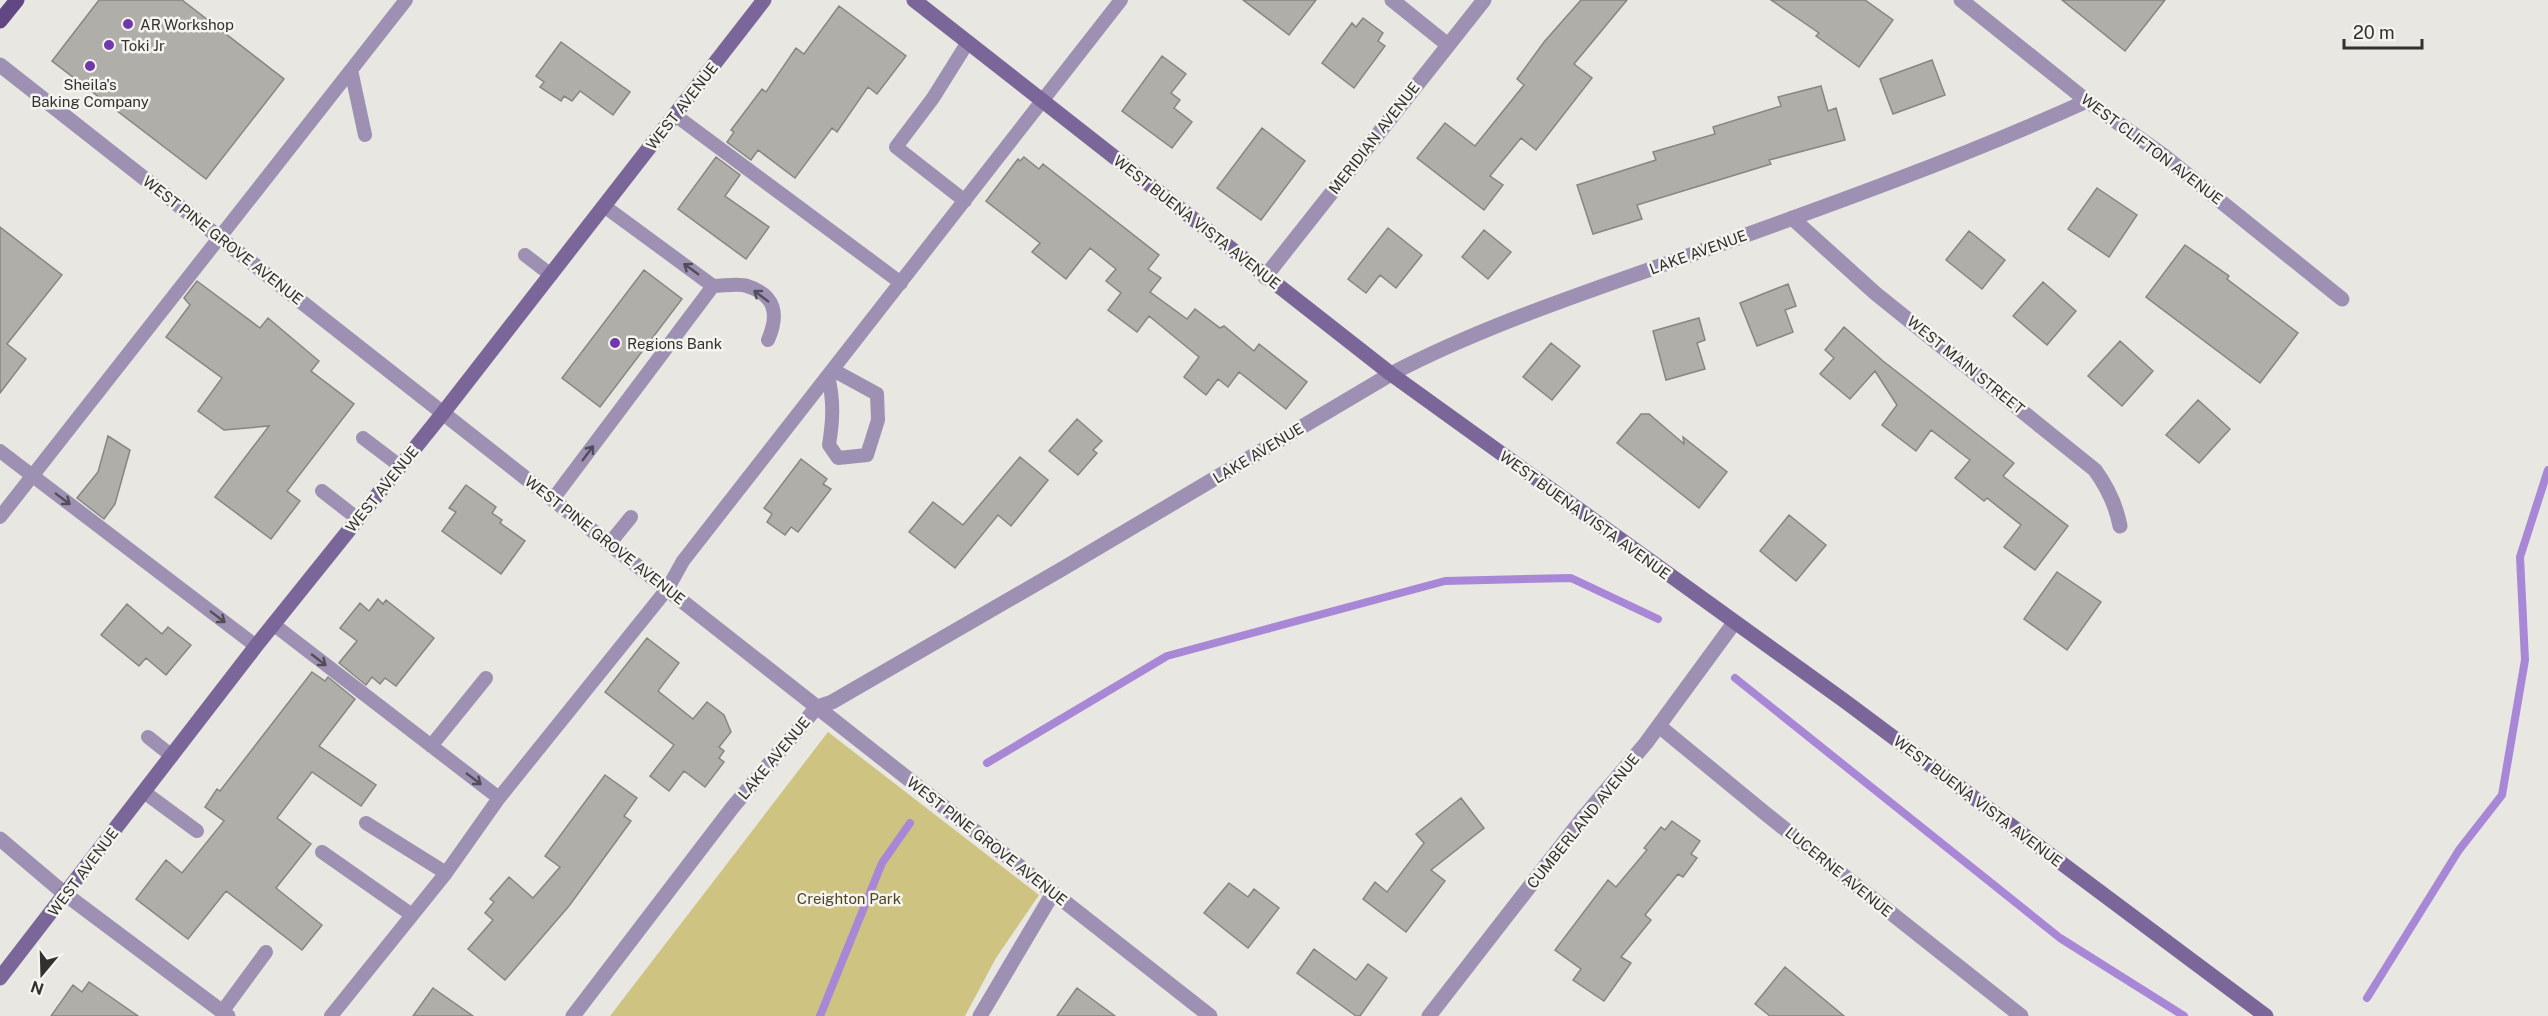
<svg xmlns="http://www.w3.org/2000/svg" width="2548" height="1016" viewBox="0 0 2548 1016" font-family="'Public Sans',sans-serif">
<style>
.green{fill:#cec381}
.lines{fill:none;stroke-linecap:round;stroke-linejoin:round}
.stream{stroke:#a888d6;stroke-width:8}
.building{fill:#afaea9;stroke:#878681;stroke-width:1.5}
.lane{stroke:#9d90b3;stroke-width:14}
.street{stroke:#9d90b3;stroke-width:15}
.secondary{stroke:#7a6698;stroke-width:15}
.primary{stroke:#614884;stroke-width:15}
.oneway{stroke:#514e57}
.poi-dot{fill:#7138ae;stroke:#f5f4ef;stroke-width:2}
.labels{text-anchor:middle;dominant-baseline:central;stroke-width:5;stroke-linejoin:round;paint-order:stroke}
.poi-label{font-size:15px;fill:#31312f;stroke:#f5f4ef;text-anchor:start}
.street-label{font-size:15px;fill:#31312f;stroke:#f5f4ef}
.park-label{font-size:15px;fill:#4d461f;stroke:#f5f4ef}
</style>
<rect width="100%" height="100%" fill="#e8e7e2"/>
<path class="green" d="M 828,732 L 1039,895 L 996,958 L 965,1016 L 610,1016 Z"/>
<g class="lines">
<path class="stream" d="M 1735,678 L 2060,938 L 2184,1016
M 987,763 L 1167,656 L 1445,581 L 1571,578 L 1658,619
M 2367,998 L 2459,850 L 2502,795 L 2525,660 L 2520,557 L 2548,470
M 820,1016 L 882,863 L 910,823"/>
</g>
<path class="building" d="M 99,0 L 182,0 L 284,79 L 206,179 L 52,61 Z
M 1243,0 L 1316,0 L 1289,35 Z
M 1581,0 L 1627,0 L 1574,64 L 1592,78 L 1536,150 L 1521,138 L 1490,176 L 1503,185 L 1484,210 L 1417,158 L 1445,123 L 1475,146 L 1524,85 L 1517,79 L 1544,42 Z
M 1771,0 L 1865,0 L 1893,20 L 1859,67 L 1816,36 L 1819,33 Z
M 2062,0 L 2165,0 L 2125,51 Z
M 839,6 L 906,56 L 877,94 L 868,87 L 837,132 L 832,128 L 795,178 L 758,150 L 751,160 L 727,142 L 734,132 L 731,130 L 762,89 L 766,92 L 796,48 L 804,54 Z
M 1363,18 L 1383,33 L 1378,41 L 1385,46 L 1354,88 L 1322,63 L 1352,23 L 1356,27 Z
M 561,42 L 630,92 L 613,115 L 580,91 L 572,101 L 564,96 L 561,101 L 540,87 L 544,82 L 536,76 Z
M 1162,56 L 1186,74 L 1171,93 L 1180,100 L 1174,108 L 1192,122 L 1172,148 L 1122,111 Z
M 1932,60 L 1945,95 L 1893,114 L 1880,79 Z
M 1821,86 L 1828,111 L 1836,108 L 1845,140 L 1769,160 L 1771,164 L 1637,205 L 1642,219 L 1593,234 L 1577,185 L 1656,160 L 1653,152 L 1715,134 L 1713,127 L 1781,106 L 1778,97 Z
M 1262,128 L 1305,161 L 1261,220 L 1217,188 Z
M 716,157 L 740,175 L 725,196 L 769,227 L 746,259 L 678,209 Z
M 1024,157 L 1039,169 L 1043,164 L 1159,255 L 1148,269 L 1161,278 L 1150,292 L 1187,319 L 1195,309 L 1220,328 L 1224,326 L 1254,351 L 1259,344 L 1307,382 L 1286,409 L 1239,372 L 1228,387 L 1218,379 L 1206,395 L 1184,377 L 1199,357 L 1149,316 L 1137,332 L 1108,310 L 1121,293 L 1106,281 L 1116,269 L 1090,248 L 1066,279 L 1032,252 L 1040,243 L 986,201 L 1018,159 L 1020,161 Z
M 2097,188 L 2137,215 L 2109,257 L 2068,229 Z
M 0,227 L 62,275 L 7,344 L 26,359 L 0,393 Z
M 1388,228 L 1422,255 L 1396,288 L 1380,275 L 1366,293 L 1348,279 Z
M 1484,230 L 1511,252 L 1488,279 L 1462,257 Z
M 1969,231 L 2005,260 L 1982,289 L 1946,260 Z
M 2185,245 L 2229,276 L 2227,279 L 2298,333 L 2260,383 L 2146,297 Z
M 644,270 L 682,299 L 600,407 L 562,378 Z
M 197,281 L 260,328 L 268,318 L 319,361 L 311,371 L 354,404 L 287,491 L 300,501 L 271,539 L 215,497 L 269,426 L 224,430 L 198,411 L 222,378 L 166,337 L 190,305 L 184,298 Z
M 2043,282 L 2076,311 L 2047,345 L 2013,316 Z
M 1788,284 L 1796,306 L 1785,310 L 1793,332 L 1757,346 L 1740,303 Z
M 1699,318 L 1705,340 L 1697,343 L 1705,369 L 1666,380 L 1653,331 Z
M 1844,327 L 1883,361 L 2014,463 L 2003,476 L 2068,526 L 2035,570 L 2004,547 L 2021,525 L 1987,498 L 1984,501 L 1955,478 L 1970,460 L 1931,430 L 1916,451 L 1882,425 L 1897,405 L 1875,371 L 1850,399 L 1820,374 L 1834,358 L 1825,350 Z
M 2120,341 L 2153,371 L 2122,406 L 2088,376 Z
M 1551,343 L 1580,366 L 1552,400 L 1523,377 Z
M 2198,400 L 2230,429 L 2199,463 L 2166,435 Z
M 1641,414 L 1649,414 L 1684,444 L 1683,437 L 1727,472 L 1699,508 L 1617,443 Z
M 1077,419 L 1102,441 L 1093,450 L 1097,453 L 1078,475 L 1049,451 Z
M 108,436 L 130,450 L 115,504 L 104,519 L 77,498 L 98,472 Z
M 1020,457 L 1048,480 L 1011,526 L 998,515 L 955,568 L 909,532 L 933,502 L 963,525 Z
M 801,459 L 827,479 L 823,484 L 831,489 L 798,532 L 791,527 L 785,535 L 767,522 L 772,514 L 764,508 Z
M 466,485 L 496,507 L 492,513 L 502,520 L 500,523 L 525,541 L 501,574 L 442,531 L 456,512 L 449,508 Z
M 1789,515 L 1826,545 L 1796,581 L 1760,551 Z
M 2057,572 L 2101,602 L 2067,650 L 2024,619 Z
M 378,599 L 383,604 L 386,600 L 434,638 L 396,686 L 385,678 L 380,684 L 372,677 L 366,685 L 339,663 L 357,641 L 340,628 L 360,603 L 369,611 Z
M 127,604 L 162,634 L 168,627 L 191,645 L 166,675 L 146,658 L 139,666 L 101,635 Z
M 647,638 L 679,663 L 658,691 L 693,719 L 707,702 L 724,715 L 731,732 L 719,747 L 724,751 L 719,758 L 724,762 L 705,787 L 684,771 L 669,791 L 650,776 L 674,745 L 605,692 Z
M 312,672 L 325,681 L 328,677 L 355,699 L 319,746 L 376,785 L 361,806 L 312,772 L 277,818 L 311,844 L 276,888 L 322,925 L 302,950 L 226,891 L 188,939 L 136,899 L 166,860 L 182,873 L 224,821 L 205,807 L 217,789 L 220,791 Z
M 605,775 L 637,798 L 624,816 L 631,821 L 569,906 L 505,980 L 468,949 L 493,920 L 485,913 L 494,902 L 490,899 L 509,877 L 533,898 L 560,867 L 545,856 Z
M 1461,798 L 1484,828 L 1431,870 L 1445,881 L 1406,932 L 1363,899 L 1375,882 L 1387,892 L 1424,843 L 1416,834 Z
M 1672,821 L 1700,841 L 1691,854 L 1697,858 L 1683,877 L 1678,874 L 1645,915 L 1651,920 L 1621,957 L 1631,963 L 1604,1001 L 1573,980 L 1581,969 L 1555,950 L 1608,880 L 1616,887 L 1647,850 L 1644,848 L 1661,827 L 1665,830 Z
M 1229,883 L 1248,897 L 1254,889 L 1279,908 L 1248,948 L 1204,913 Z
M 1314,949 L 1356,980 L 1368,964 L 1387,978 L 1360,1016 L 1356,1016 L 1297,973 Z
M 1785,967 L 1844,1016 L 1770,1016 L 1755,1004 Z
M 89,982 L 138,1016 L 51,1016 L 73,985 L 82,992 Z
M 433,988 L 473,1016 L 413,1016 Z
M 1077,988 L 1115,1016 L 1057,1016 Z"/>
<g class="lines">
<path class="lane" d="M 351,70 L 365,135
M 675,115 L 901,283
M 965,201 L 896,147 L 933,98 L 968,42
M 525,255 L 551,275
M 713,286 C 724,286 738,283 747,286 C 776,295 779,315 768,340
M 828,376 C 834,401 833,420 829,445 L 838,458 L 867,455 L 878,420 L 877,394 L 833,370
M 363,438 L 400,466
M 0,451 L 256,646
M 322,491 L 358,519
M 553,499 L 713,286 L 604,206
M 0,517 L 406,0
M 609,544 L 631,517
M 273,624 L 499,798
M 148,737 L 172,756
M 431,746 L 486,678
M 144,792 L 197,831
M 366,823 L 446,873
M 322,852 L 412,915
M 222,1012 L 266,952
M 331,1016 L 446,873 L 499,798 L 668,588 L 683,561 L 1121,0"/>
<path class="street" d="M 1392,0 L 1448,45
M 1961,0 L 2087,101 L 2163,155 L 2342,299
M 0,65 L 1210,1016
M 1792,218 L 1875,293 L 2095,470 C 2108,488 2116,505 2120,526
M 1265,277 L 1484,0
M 1659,726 L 1766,814 L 2021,1016
M 0,839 L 65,894 L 228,1016
M 573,1016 L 732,808 L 817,707 L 832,702 L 1062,569 L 1391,374 C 1479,328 1575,296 1668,263 C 1810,212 1950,163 2087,101
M 980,1016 L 1053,893
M 1429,1016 L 1582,819 L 1646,743 L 1734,623"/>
<path class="secondary" d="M 914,0 L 1391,374 L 1846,702 L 2266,1016
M 0,978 L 256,646 L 443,413 L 764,0"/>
<path class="primary" d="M 0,21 L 17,0"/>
</g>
<defs><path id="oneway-shaft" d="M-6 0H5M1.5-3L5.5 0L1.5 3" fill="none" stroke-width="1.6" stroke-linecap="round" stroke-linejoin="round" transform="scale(1.5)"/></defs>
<g class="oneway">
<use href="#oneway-shaft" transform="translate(691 269) rotate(-144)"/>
<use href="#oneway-shaft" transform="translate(761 296) rotate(-143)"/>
<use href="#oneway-shaft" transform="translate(588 453) rotate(-53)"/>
<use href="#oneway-shaft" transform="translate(63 499) rotate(37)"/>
<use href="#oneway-shaft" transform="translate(218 617) rotate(37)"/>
<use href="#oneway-shaft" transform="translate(319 660) rotate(38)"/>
<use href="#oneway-shaft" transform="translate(474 779) rotate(37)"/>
</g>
<g class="poi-dot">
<circle cx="128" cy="24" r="6"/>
<circle cx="109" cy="45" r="6"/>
<circle cx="90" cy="66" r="6"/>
<circle cx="615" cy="343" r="6"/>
</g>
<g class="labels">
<g class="poi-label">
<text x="140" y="24">AR Workshop</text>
<text x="121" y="45">Toki Jr</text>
<text x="90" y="84" text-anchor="middle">Sheila's<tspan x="90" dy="17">Baking Company</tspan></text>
<text x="627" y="343">Regions Bank</text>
</g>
<g class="street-label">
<text transform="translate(682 106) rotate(-52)">WEST AVENUE</text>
<text transform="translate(1374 138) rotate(-52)">MERIDIAN AVENUE</text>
<text transform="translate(2152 149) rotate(37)">WEST CLIFTON AVENUE</text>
<text transform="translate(1197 222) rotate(38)">WEST BUENA VISTA AVENUE</text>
<text transform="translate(223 240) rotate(38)">WEST PINE GROVE AVENUE</text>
<text transform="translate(1698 252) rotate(-20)">LAKE AVENUE</text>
<text transform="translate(1966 365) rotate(39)">WEST MAIN STREET</text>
<text transform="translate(1258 453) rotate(-31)">LAKE AVENUE</text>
<text transform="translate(382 489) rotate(-51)">WEST AVENUE</text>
<text transform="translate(1585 515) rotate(36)">WEST BUENA VISTA AVENUE</text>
<text transform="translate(605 540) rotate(38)">WEST PINE GROVE AVENUE</text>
<text transform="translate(774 758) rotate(-50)">LAKE AVENUE</text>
<text transform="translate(1978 801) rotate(37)">WEST BUENA VISTA AVENUE</text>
<text transform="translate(1583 821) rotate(-51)">CUMBERLAND AVENUE</text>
<text transform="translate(987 841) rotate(38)">WEST PINE GROVE AVENUE</text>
<text transform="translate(83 872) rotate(-53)">WEST AVENUE</text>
<text transform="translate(1839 872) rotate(39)">LUCERNE AVENUE</text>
</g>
<g class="park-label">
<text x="849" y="898">Creighton Park</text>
</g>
</g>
<g transform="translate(42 974) rotate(199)" stroke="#f5f4ef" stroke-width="4.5" paint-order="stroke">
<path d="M0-4.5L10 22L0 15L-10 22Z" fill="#31312f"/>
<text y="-9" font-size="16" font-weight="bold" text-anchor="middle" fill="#31312f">N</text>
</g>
<path d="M2344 39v9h78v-9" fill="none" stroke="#31312f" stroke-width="3"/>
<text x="2353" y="39" font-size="18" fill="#31312f" stroke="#f5f4ef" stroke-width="4.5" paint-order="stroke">20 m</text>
</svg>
